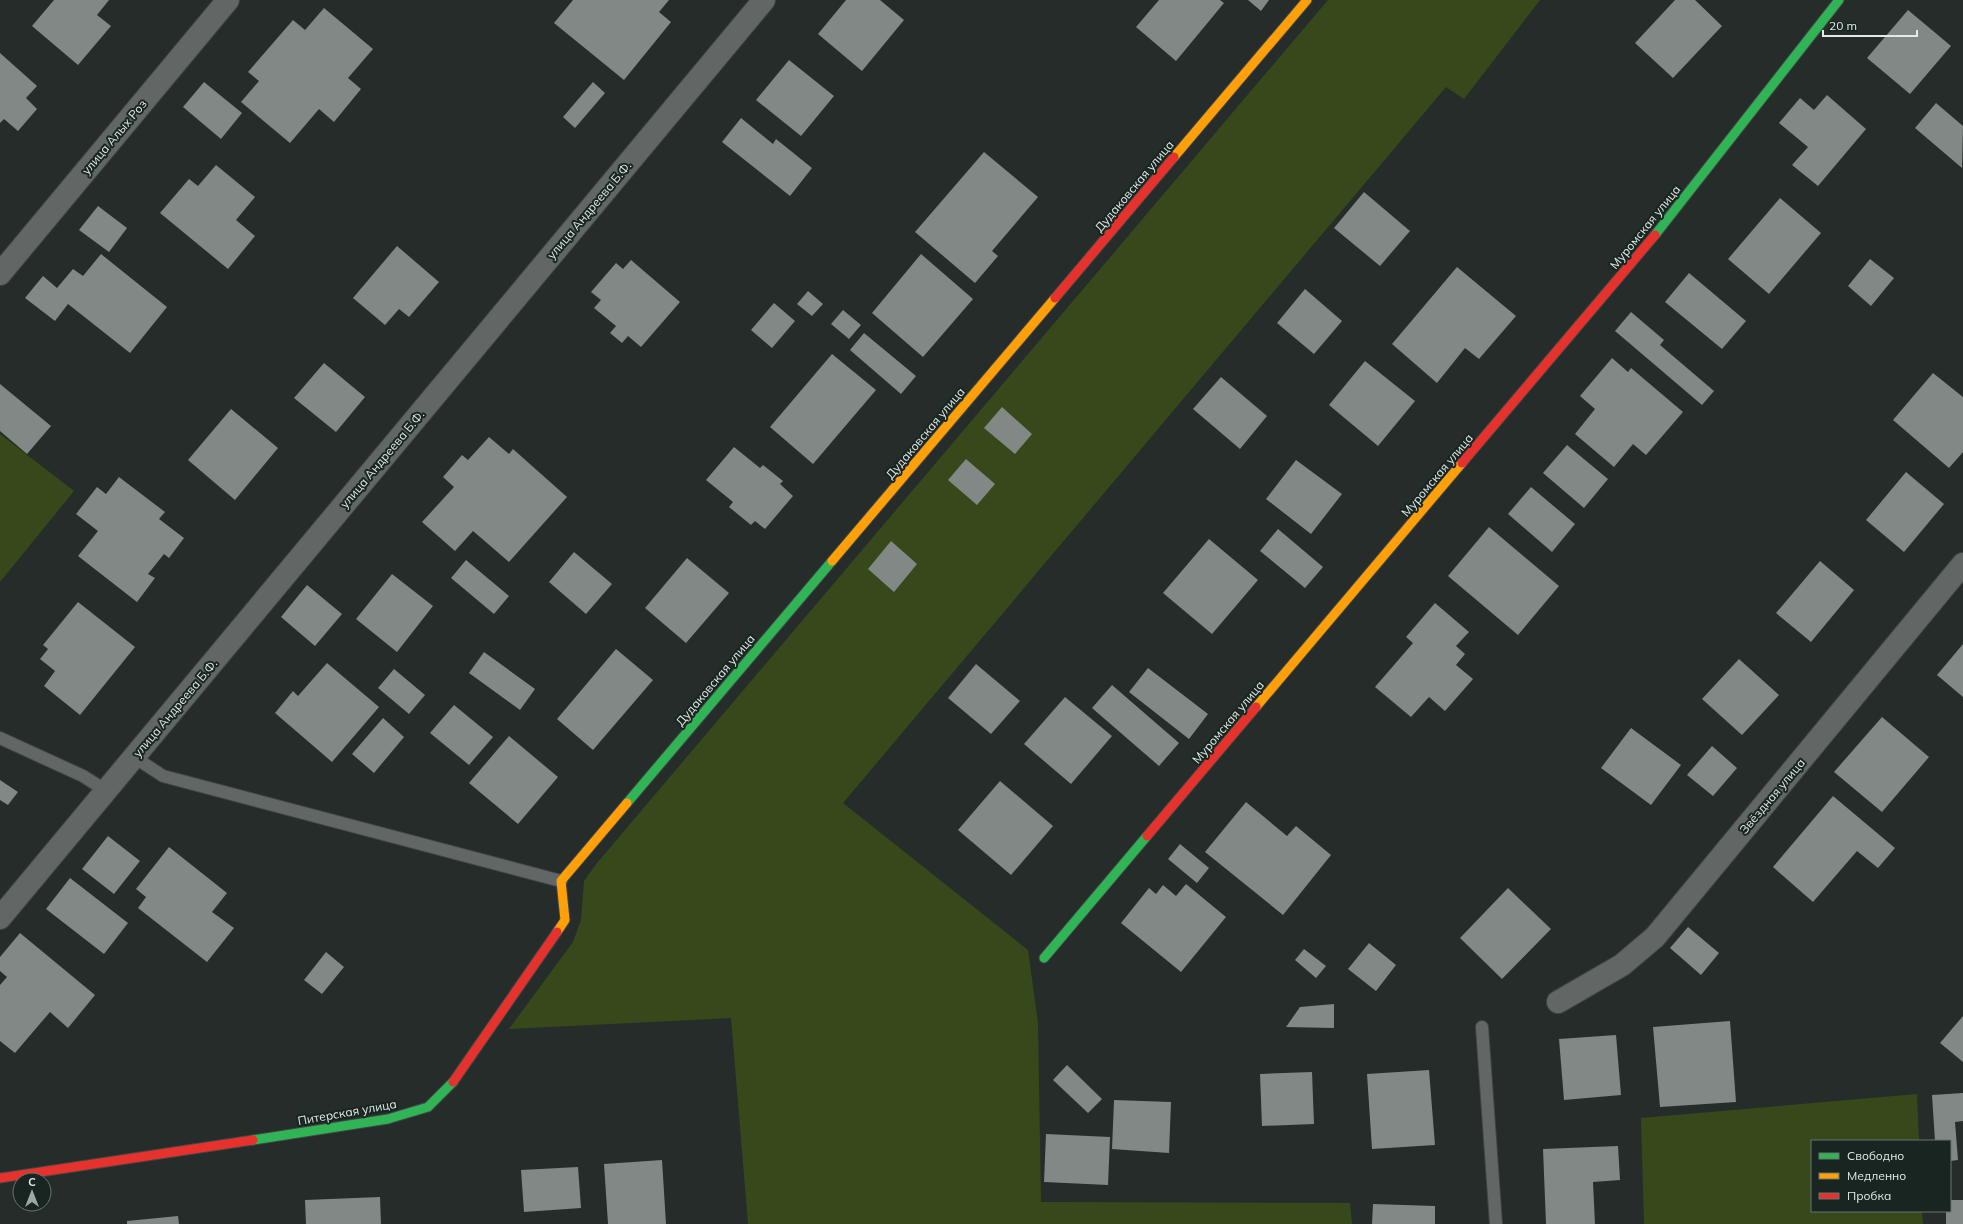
<svg xmlns="http://www.w3.org/2000/svg" width="1963" height="1224" viewBox="0 0 1963 1224" font-family="Mulish,sans-serif">
<style>
.green{fill:#37491b}
.building{fill:#828885}
.lines{fill:none;stroke-linecap:round;stroke-linejoin:round}
.lane-casing{stroke:#414746;stroke-width:14}
.street-casing{stroke:#414746;stroke-width:24}
.fast-casing{stroke:#414746;stroke-width:11}
.slow-casing{stroke:#414746;stroke-width:11}
.jam-casing{stroke:#414746;stroke-width:11}
.lane{stroke:#626766;stroke-width:12}
.street{stroke:#626766;stroke-width:22}
.fast{stroke:#30b455;stroke-width:9}
.slow{stroke:#ff9f0a;stroke-width:9}
.jam{stroke:#e5322d;stroke-width:9}
.labels{text-anchor:middle;dominant-baseline:central;stroke-width:4;stroke-linejoin:round;paint-order:stroke}
.street-label{font-size:12px;fill:#e3ebe8;stroke:#192521}
</style>
<rect width="100%" height="100%" fill="#252c2a"/>
<path class="green" d="M 1328,0 L 1540,0 L 1464,99 L 1446,87 L 843,803 L 1028,950 L 1038,1023 L 1041,1202 L 1350,1203 L 1352,1224 L 748,1224 L 731,1018 L 509,1029 L 573,942 L 581,920 L 584,881 L 597,863 Z
M 0,434 L 74,491 L 0,582 Z
M 1917,1094 L 1919,1141 L 1812,1141 L 1812,1211 L 1922,1211 L 1923,1224 L 1644,1224 L 1641,1118 Z"/>
<path class="building" d="M 54,0 L 109,0 L 97,15 L 111,26 L 78,65 L 32,26 Z
M 573,0 L 669,0 L 659,12 L 671,22 L 624,80 L 554,23 Z
M 846,0 L 880,0 L 904,20 L 862,71 L 818,34 Z
M 1159,0 L 1220,0 L 1224,3 L 1176,61 L 1136,27 Z
M 1248,0 L 1269,0 L 1261,11 Z
M 1675,0 L 1695,0 L 1722,26 L 1673,78 L 1635,43 Z
M 324,8 L 373,49 L 348,78 L 361,89 L 334,122 L 319,109 L 290,143 L 241,102 L 259,81 L 248,72 L 293,20 L 305,30 Z
M 1908,10 L 1951,46 L 1910,94 L 1867,58 Z
M 0,53 L 37,86 L 26,98 L 37,109 L 18,131 L 4,119 L 0,123 Z
M 789,60 L 834,96 L 801,136 L 756,100 Z
M 204,82 L 242,113 L 221,139 L 183,107 Z
M 593,82 L 605,93 L 575,128 L 563,117 Z
M 1827,95 L 1866,129 L 1818,186 L 1792,165 L 1808,147 L 1779,123 L 1800,98 L 1814,110 Z
M 1936,103 L 1963,126 L 1962,168 L 1915,128 Z
M 741,118 L 773,144 L 776,139 L 812,168 L 790,196 L 722,142 Z
M 984,152 L 1038,197 L 992,251 L 998,256 L 975,283 L 915,232 Z
M 216,165 L 255,197 L 236,220 L 255,236 L 228,269 L 160,213 L 189,179 L 198,186 Z
M 1364,192 L 1410,231 L 1380,266 L 1334,228 Z
M 1780,198 L 1821,233 L 1769,294 L 1728,259 Z
M 98,206 L 127,228 L 109,252 L 79,230 Z
M 397,246 L 439,282 L 409,317 L 399,309 L 385,325 L 353,298 Z
M 101,254 L 167,307 L 130,353 L 68,304 L 55,321 L 25,298 L 43,276 L 57,288 L 73,269 L 83,276 Z
M 921,254 L 973,299 L 923,357 L 872,313 Z
M 1870,259 L 1894,278 L 1871,306 L 1848,286 Z
M 631,260 L 680,302 L 641,347 L 628,336 L 622,343 L 610,333 L 616,326 L 594,308 L 601,300 L 591,292 L 616,263 L 623,269 Z
M 1457,267 L 1516,316 L 1479,359 L 1465,348 L 1437,383 L 1392,344 Z
M 1689,273 L 1746,321 L 1722,349 L 1665,302 Z
M 1305,289 L 1342,321 L 1314,354 L 1277,323 Z
M 808,291 L 823,304 L 812,316 L 797,304 Z
M 774,303 L 795,321 L 772,348 L 751,330 Z
M 843,310 L 861,325 L 849,339 L 831,324 Z
M 1631,312 L 1664,340 L 1660,345 L 1714,391 L 1702,405 L 1615,331 Z
M 864,333 L 916,376 L 901,394 L 850,350 Z
M 832,354 L 876,390 L 813,464 L 770,427 Z
M 1612,358 L 1628,372 L 1631,368 L 1683,412 L 1646,455 L 1633,444 L 1614,467 L 1575,434 L 1595,409 L 1580,396 Z
M 1365,361 L 1415,401 L 1378,446 L 1329,405 Z
M 324,363 L 365,397 L 336,432 L 294,398 Z
M 1933,373 L 1963,397 L 1963,452 L 1949,468 L 1893,420 Z
M 1221,377 L 1267,416 L 1240,449 L 1193,409 Z
M 0,384 L 51,426 L 27,454 L 0,431 Z
M 1002,407 L 1032,434 L 1015,454 L 984,428 Z
M 231,409 L 278,448 L 235,500 L 188,460 Z
M 489,437 L 509,454 L 513,449 L 567,497 L 509,562 L 473,531 L 455,551 L 422,522 L 454,487 L 443,477 L 462,455 L 468,460 Z
M 1567,445 L 1608,479 L 1584,508 L 1543,473 Z
M 734,447 L 760,468 L 763,465 L 783,481 L 780,484 L 793,496 L 765,529 L 755,521 L 751,525 L 729,507 L 733,502 L 706,480 Z
M 966,459 L 995,484 L 977,505 L 948,480 Z
M 1296,460 L 1342,494 L 1311,534 L 1266,499 Z
M 1906,472 L 1944,504 L 1904,552 L 1866,520 Z
M 119,477 L 165,512 L 159,519 L 184,538 L 169,558 L 164,554 L 148,574 L 155,578 L 137,602 L 78,556 L 98,531 L 76,514 L 97,487 L 106,494 Z
M 1531,487 L 1575,524 L 1552,552 L 1508,514 Z
M 1489,527 L 1559,586 L 1518,635 L 1448,576 Z
M 1278,529 L 1323,567 L 1305,588 L 1260,551 Z
M 1209,539 L 1258,580 L 1212,634 L 1163,593 Z
M 891,541 L 917,564 L 894,592 L 868,569 Z
M 574,552 L 612,584 L 586,614 L 549,582 Z
M 687,558 L 729,593 L 686,643 L 645,608 Z
M 466,560 L 509,596 L 494,614 L 451,578 Z
M 1820,561 L 1854,590 L 1811,642 L 1776,613 Z
M 392,574 L 433,606 L 397,652 L 356,619 Z
M 307,585 L 342,614 L 315,646 L 281,617 Z
M 78,602 L 135,647 L 80,715 L 44,686 L 55,671 L 40,659 L 48,649 L 43,645 Z
M 1435,603 L 1469,632 L 1456,646 L 1465,654 L 1456,665 L 1473,679 L 1445,711 L 1429,697 L 1411,717 L 1375,687 L 1413,643 L 1406,637 Z
M 1963,644 L 1963,697 L 1937,675 Z
M 616,649 L 653,680 L 593,750 L 557,719 Z
M 484,652 L 535,689 L 520,710 L 469,673 Z
M 1739,659 L 1779,695 L 1742,735 L 1702,699 Z
M 327,663 L 379,707 L 332,762 L 275,713 L 293,691 L 298,696 Z
M 976,664 L 1020,701 L 991,734 L 948,698 Z
M 1148,668 L 1208,714 L 1189,739 L 1129,692 Z
M 394,669 L 425,695 L 409,714 L 378,688 Z
M 1112,685 L 1179,743 L 1159,766 L 1092,708 Z
M 1065,697 L 1112,736 L 1071,784 L 1024,744 Z
M 454,705 L 493,737 L 469,765 L 430,733 Z
M 1882,717 L 1929,757 L 1882,812 L 1834,772 Z
M 383,718 L 404,737 L 374,773 L 352,754 Z
M 1631,728 L 1681,765 L 1651,805 L 1601,768 Z
M 509,736 L 558,777 L 518,824 L 469,783 Z
M 1712,746 L 1737,768 L 1713,796 L 1687,775 Z
M 0,780 L 18,792 L 8,805 L 0,800 Z
M 1000,781 L 1053,826 L 1011,875 L 958,830 Z
M 1833,796 L 1895,848 L 1878,868 L 1857,851 L 1813,902 L 1773,867 Z
M 1246,802 L 1287,836 L 1296,826 L 1331,855 L 1283,915 L 1205,852 Z
M 108,836 L 140,861 L 114,894 L 82,869 Z
M 1180,844 L 1209,868 L 1197,883 L 1168,859 Z
M 169,847 L 227,893 L 212,912 L 234,928 L 207,962 L 138,908 L 146,897 L 136,889 Z
M 70,878 L 128,923 L 104,954 L 46,909 Z
M 1186,884 L 1226,917 L 1181,972 L 1121,923 L 1149,888 L 1156,894 L 1163,885 L 1176,896 Z
M 1508,888 L 1551,929 L 1502,979 L 1460,938 Z
M 1688,927 L 1719,953 L 1701,975 L 1670,948 Z
M 20,933 L 95,995 L 68,1028 L 50,1012 L 15,1053 L 0,1041 L 0,985 L 7,977 L 0,971 L 0,957 Z
M 1369,943 L 1396,965 L 1376,991 L 1348,969 Z
M 1304,949 L 1326,966 L 1316,978 L 1295,960 Z
M 326,952 L 344,967 L 322,994 L 304,980 Z
M 1334,1004 L 1334,1028 L 1286,1027 L 1300,1007 Z
M 1963,1016 L 1963,1062 L 1940,1043 Z
M 1730,1021 L 1736,1102 L 1660,1107 L 1653,1027 Z
M 1616,1035 L 1621,1095 L 1564,1100 L 1559,1039 Z
M 1067,1065 L 1102,1099 L 1088,1113 L 1053,1080 Z
M 1429,1070 L 1435,1145 L 1372,1149 L 1367,1074 Z
M 1312,1072 L 1314,1124 L 1262,1126 L 1260,1074 Z
M 1963,1093 L 1963,1121 L 1955,1122 L 1958,1160 L 1950,1161 L 1950,1141 L 1935,1141 L 1932,1095 Z
M 1114,1100 L 1171,1102 L 1169,1153 L 1112,1149 Z
M 1046,1134 L 1110,1137 L 1108,1185 L 1044,1182 Z
M 1618,1146 L 1620,1180 L 1593,1182 L 1595,1224 L 1546,1224 L 1543,1149 Z
M 662,1160 L 666,1224 L 608,1224 L 604,1164 Z
M 578,1167 L 581,1208 L 524,1212 L 521,1170 Z
M 380,1197 L 381,1224 L 306,1224 L 305,1200 Z
M 1950,1200 L 1963,1200 L 1963,1224 L 1946,1224 L 1946,1211 L 1950,1211 Z
M 1373,1204 L 1435,1206 L 1435,1224 L 1372,1224 Z
M 178,1216 L 179,1224 L 127,1224 L 127,1221 Z"/>
<g class="lines">
<g class="lane-casing">
<path id="lane" d="M 0,738 L 83,776 L 105,790
M 134,757 L 163,776 L 561,881
M 1482,1027 L 1496,1224"/>
</g>
<g class="street-casing">
<path id="street" d="M 0,274 L 228,0
M 0,918 L 764,0
M 1558,1002 L 1622,965 L 1655,937 L 1963,564"/>
</g>
<g class="fast-casing">
<path id="fast" d="M 1655,235 L 1839,0
M 627,803 L 832,561
M 1044,958 L 1147,836
M 253,1140 L 388,1119 L 428,1107 L 453,1082"/>
</g>
<g class="slow-casing">
<path id="slow" d="M 1174,157 L 1307,0
M 832,561 L 1055,298
M 1256,707 L 1462,463
M 557,932 L 565,920 L 561,881 L 627,803"/>
</g>
<g class="jam-casing">
<path id="jam" d="M 1055,298 L 1174,157
M 1462,463 L 1655,235
M 1147,836 L 1256,707
M 453,1082 L 557,932
M 0,1178 L 253,1140"/>
</g>
<use href="#lane" class="lane"/>
<use href="#street" class="street"/>
<use href="#fast" class="fast"/>
<use href="#slow" class="slow"/>
<use href="#jam" class="jam"/>
</g>
<g class="labels">
<g class="street-label">
<text transform="translate(114 137) rotate(-50)">улица Алых Роз</text>
<text transform="translate(1134 186) rotate(-50)">Дудаковская улица</text>
<text transform="translate(589 210) rotate(-50)">улица Андреева Б.Ф.</text>
<text transform="translate(1645 227) rotate(-51)">Муромская улица</text>
<text transform="translate(925 433) rotate(-50)">Дудаковская улица</text>
<text transform="translate(382 459) rotate(-50)">улица Андреева Б.Ф.</text>
<text transform="translate(1437 475) rotate(-50)">Муромская улица</text>
<text transform="translate(715 680) rotate(-50)">Дудаковская улица</text>
<text transform="translate(175 708) rotate(-50)">улица Андреева Б.Ф.</text>
<text transform="translate(1228 722) rotate(-50)">Муромская улица</text>
<text transform="translate(1772 796) rotate(-50)">Звёздная улица</text>
<text transform="translate(347 1112) rotate(-10)">Питерская улица</text>
</g>
</g>
<rect x="1811" y="1140" width="140" height="72" fill="#192521" stroke="#6a7471"/>
<rect x="1819" y="1153" width="20" height="6" fill="#30b455" stroke="#6a7471"/>
<text x="1847" y="1160" font-size="12" fill="#e3ebe8">Свободно</text>
<rect x="1819" y="1173" width="20" height="6" fill="#ff9f0a" stroke="#6a7471"/>
<text x="1847" y="1180" font-size="12" fill="#e3ebe8">Медленно</text>
<rect x="1819" y="1193" width="20" height="6" fill="#e5322d" stroke="#6a7471"/>
<text x="1847" y="1200" font-size="12" fill="#e3ebe8">Пробка</text>
<g transform="translate(32 1192)"><circle r="19" fill="#192521" stroke="#6a7471"/>
<path d="M0-3L7 15L0 10L-7 15Z" fill="#a0a8a6"/>
<text y="-6" font-size="11" font-weight="bold" text-anchor="middle" fill="#e3ebe8">С</text>
</g>
<path d="M1823 30v6h94v-6" fill="none" stroke="#e3ebe8" stroke-width="2"/>
<text x="1829" y="30" font-size="12" fill="#e3ebe8" stroke="#192521" stroke-width="3" paint-order="stroke">20 m</text>
</svg>
